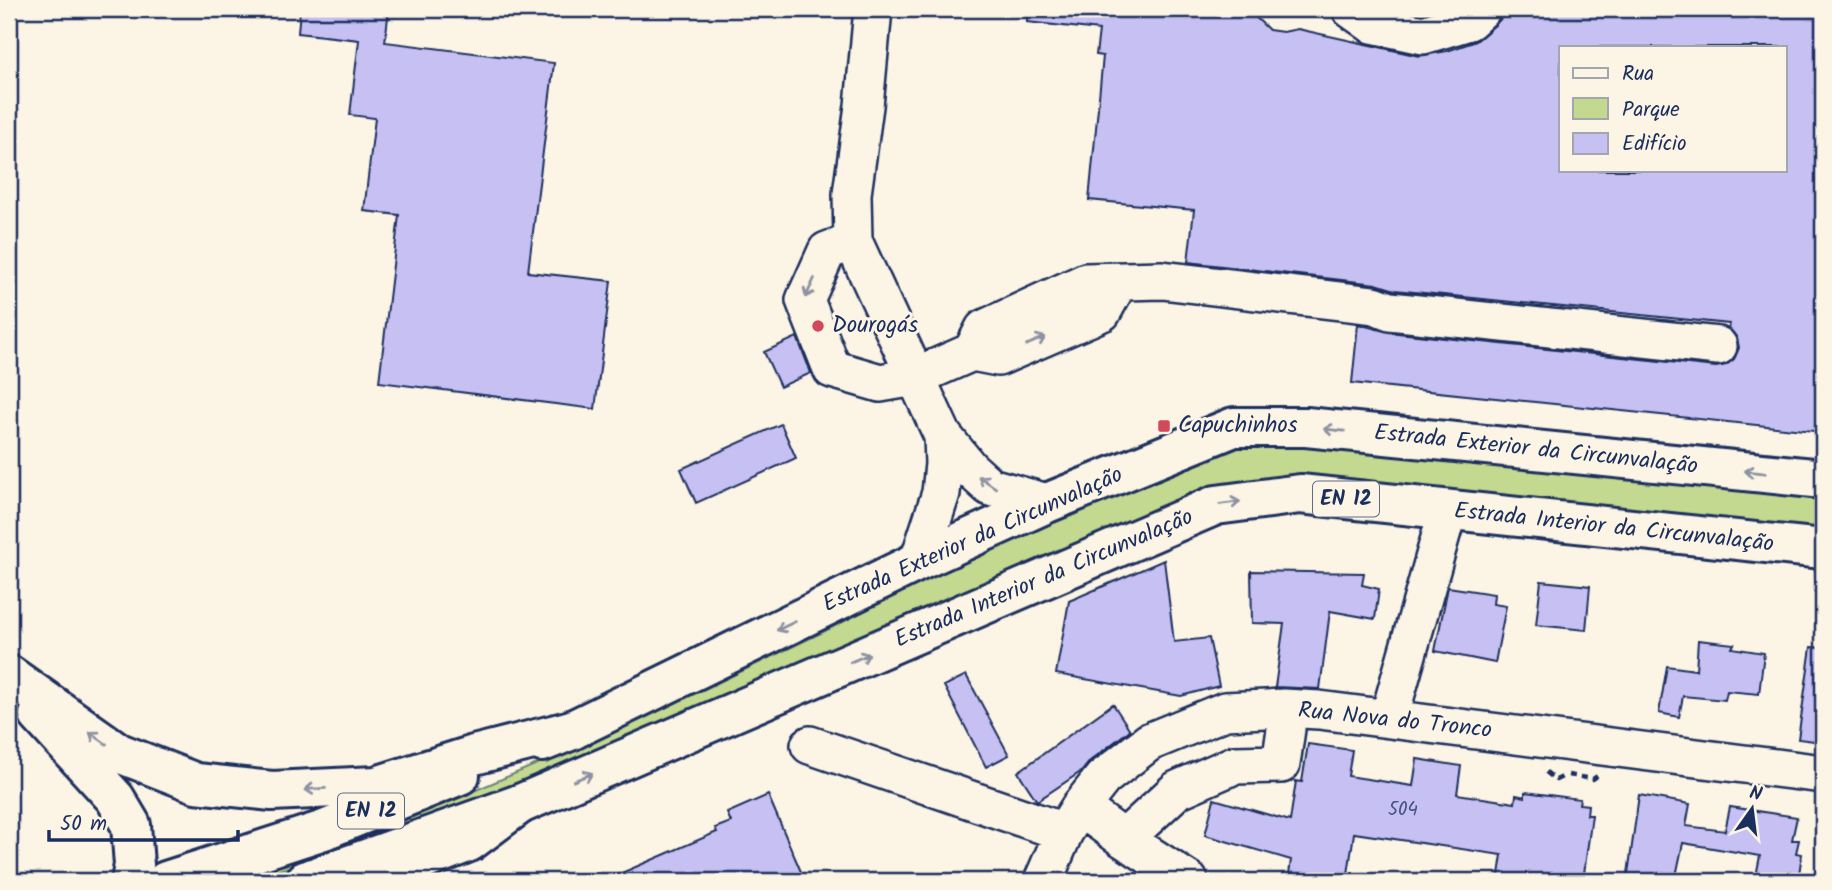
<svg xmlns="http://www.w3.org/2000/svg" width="1832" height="890" viewBox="0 0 1832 890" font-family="Kalam,sans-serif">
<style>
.green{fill:#c2d98f;stroke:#6e8476;stroke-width:2}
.building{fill:#c7c1f3;stroke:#1b2f5e;stroke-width:2;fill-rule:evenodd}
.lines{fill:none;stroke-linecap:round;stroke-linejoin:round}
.minor-casing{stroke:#1b2f5e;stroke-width:42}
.major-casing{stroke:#1b2f5e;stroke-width:44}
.highway-casing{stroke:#1b2f5e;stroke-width:44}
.path{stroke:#1b2f5e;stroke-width:4.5;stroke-dasharray:7 5;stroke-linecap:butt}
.minor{stroke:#fcf5e5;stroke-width:37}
.major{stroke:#fcf5e5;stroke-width:38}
.highway{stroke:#fcf5e5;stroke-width:38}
.oneway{stroke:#8c92a2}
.poi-dot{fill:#d1495b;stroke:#fcf5e5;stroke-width:2.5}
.labels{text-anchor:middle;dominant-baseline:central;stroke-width:6;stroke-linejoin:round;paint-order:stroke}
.number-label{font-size:19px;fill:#465483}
.shield{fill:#fcf5e5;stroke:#5e6a86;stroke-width:2}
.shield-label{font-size:21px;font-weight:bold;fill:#1b2f5e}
.poi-label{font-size:23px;fill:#1b2f5e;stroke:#fcf5e5;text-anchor:start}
.street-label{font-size:23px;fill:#1b2f5e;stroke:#fcf5e5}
</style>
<rect width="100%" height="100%" fill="#fcf5e5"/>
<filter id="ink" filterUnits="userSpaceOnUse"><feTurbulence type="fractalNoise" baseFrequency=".0143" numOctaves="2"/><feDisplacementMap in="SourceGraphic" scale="14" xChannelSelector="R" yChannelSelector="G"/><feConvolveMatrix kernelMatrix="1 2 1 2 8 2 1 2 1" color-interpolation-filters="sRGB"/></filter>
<g filter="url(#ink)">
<path class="green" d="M 1285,439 L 1823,492 L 1823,534 L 1289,480 L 836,648 L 579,758 L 444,811 L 249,881 L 220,881 L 262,869 L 448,802 L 638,721 L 823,632 L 979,553 L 1233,442 Z"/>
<path class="building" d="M 300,9 L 389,9 L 385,42 L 554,63 L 528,272 L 611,281 L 595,409 L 379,382 L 399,215 L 364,211 L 375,118 L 350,115 L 359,40 L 298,33 Z
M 1027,9 L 1247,9 L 1269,30 L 1283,32 L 1298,29 L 1419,56 L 1447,51 L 1476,41 L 1496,24 L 1509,9 L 1823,9 L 1823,432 L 1352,383 L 1358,324 L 1388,332 L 1716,367 L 1726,365 L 1734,359 L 1739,348 L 1737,338 L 1729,328 L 1729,324 L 1395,290 L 1376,284 L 1188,262 L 1194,210 L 1089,200 L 1103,56 L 1096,55 L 1099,30 L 1027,22 ZM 1561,47 L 1785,47 L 1785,170 L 1561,170 Z
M 797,337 L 811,373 L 780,387 L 764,352 Z
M 781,424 L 796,458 L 696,503 L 681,469 Z
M 1164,560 L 1174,642 L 1209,638 L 1219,686 L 1181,696 L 1056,674 L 1069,601 Z
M 1251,571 L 1364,573 L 1362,585 L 1379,589 L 1375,619 L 1330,611 L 1320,689 L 1275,687 L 1284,624 L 1252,623 Z
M 1541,581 L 1590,586 L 1586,630 L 1536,625 Z
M 1448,587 L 1494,594 L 1493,604 L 1506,606 L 1495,663 L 1435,651 Z
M 1698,640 L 1734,644 L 1732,648 L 1764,653 L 1759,694 L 1727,691 L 1725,700 L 1683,696 L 1679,717 L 1659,713 L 1667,666 L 1696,670 Z
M 1811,647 L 1823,648 L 1823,742 L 1798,739 Z
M 966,675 L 1009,755 L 986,767 L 944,686 Z
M 1113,704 L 1130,730 L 1090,761 L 1082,771 L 1037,801 L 1018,772 Z
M 1308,744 L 1352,750 L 1348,776 L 1413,786 L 1417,759 L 1461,766 L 1457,794 L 1515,803 L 1516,795 L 1525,797 L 1525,792 L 1580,799 L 1579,804 L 1588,805 L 1587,815 L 1592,815 L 1583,881 L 1498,881 L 1502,855 L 1354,833 L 1347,881 L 1288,881 L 1291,860 L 1205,835 L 1214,799 L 1290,821 L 1296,781 L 1302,782 Z
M 768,795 L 805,881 L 603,881 L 717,832 L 715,828 L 731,822 L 727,813 Z
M 1639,795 L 1690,804 L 1686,826 L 1725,831 L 1730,807 L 1797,817 L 1792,840 L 1799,840 L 1796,853 L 1802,854 L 1798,881 L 1755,881 L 1760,856 L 1683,843 L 1675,881 L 1627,881 Z"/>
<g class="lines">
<g class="minor-casing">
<path id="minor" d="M 873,9 L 864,106 L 852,194 L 853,241 L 943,436 L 969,468 L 990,487 L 1047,503
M 1351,9 L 1372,24 L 1423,35 L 1469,21 L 1482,9
M 853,241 L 827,251 L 805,300 L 832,369 L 880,383 L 915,377 L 972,352 L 998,357 L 1102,312 L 1118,283
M 972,352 L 984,329 L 1086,282 L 1162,280 L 1374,305 L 1390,311 L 1718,346
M 919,561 L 941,493 L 944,464 L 943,436
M 1389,718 L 1448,510
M 810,745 L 1064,832
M 1080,807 L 1124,839 L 1189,881
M 1124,839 L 1177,790 L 1234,765 L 1281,764 L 1286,729 L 1284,708
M 1043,881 L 1064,832 L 1080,807 L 1103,778 L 1149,742 L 1225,711 L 1284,708 L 1319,710 L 1823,774"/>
</g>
<g class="major-casing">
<path id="major" d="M 542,742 L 572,730 L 919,561 L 1047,503 L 1234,427 L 1306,427 L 1823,479
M 166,881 L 324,830 L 460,775
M 305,881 L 520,804 L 1216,505 L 1300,494 L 1823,549"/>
</g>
<g class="highway-casing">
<path id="highway" d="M 9,675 L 119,753 L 196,783 L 272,791 L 376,786 L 474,755 L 572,730
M 39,715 L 115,798 L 131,825 L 134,865 L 131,881
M 370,881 L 469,842 L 520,804"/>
</g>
<path class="path" d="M 1546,772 L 1556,780 L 1566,775
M 1568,775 L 1593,779 L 1597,776"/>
<use href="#minor" class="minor"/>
<use href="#major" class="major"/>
<use href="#highway" class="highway"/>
</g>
<defs><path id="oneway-shaft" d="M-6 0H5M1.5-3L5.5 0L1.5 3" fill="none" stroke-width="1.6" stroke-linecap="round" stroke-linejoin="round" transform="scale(1.75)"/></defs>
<g class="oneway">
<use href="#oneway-shaft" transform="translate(810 288) rotate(115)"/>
<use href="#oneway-shaft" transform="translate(1036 341) rotate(-23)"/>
<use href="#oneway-shaft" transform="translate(1334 430) rotate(-174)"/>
<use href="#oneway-shaft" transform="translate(1755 472) rotate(-174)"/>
<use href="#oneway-shaft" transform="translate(987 482) rotate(-146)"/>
<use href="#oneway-shaft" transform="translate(1230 503) rotate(-8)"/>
<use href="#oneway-shaft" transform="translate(786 626) rotate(154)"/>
<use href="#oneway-shaft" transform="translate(860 658) rotate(-23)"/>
<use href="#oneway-shaft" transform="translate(98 738) rotate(-145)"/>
<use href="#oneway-shaft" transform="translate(583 777) rotate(-23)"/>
<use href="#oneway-shaft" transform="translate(315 789) rotate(177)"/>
</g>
</g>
<g class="poi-dot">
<circle cx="818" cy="326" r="7"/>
<rect x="1157" y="419" width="14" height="14" rx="3.5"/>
</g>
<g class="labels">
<g class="number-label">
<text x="1403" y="810">504</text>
</g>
<g class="shield">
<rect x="1313" y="481.5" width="66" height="35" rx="5"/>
<rect x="338" y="793.5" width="66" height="35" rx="5"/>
</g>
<g class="shield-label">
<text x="1346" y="499">EN 12</text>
<text x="371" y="811">EN 12</text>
</g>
<g class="poi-label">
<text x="832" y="326">Dourogás</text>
<text x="1178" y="426">Capuchinhos</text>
</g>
<g class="street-label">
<text transform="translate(1536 450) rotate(6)">Estrada Exterior da Circunvalação</text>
<text transform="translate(1614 528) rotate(6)">Estrada Interior da Circunvalação</text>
<text transform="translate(973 540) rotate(-24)">Estrada Exterior da Circunvalação</text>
<text transform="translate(1044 579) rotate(-23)">Estrada Interior da Circunvalação</text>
<text transform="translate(1395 721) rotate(6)">Rua Nova do Tronco</text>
</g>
</g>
<rect width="1832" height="890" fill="none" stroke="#fcf5e5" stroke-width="35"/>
<rect x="18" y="18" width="1797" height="855" fill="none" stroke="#1b2f5e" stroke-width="2.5" filter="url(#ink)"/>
<rect x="1559" y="46" width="228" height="126" fill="#fcf5e5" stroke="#a2a6af" stroke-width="2"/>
<rect x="1573" y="68" width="35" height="10" fill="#fcf5e5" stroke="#a2a6af" stroke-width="2"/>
<text x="1622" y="80" font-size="21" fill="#1b2f5e">Rua</text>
<rect x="1573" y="98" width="35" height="21" fill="#c2d98f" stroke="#a2a6af" stroke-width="2"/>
<text x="1622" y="116" font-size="21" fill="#1b2f5e">Parque</text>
<rect x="1573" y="133" width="35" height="21" fill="#c7c1f3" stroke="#a2a6af" stroke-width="2"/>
<text x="1622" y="150" font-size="21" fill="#1b2f5e">Edifício</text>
<g transform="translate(1752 809) rotate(14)" stroke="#fcf5e5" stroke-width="5" paint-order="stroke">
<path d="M0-5L12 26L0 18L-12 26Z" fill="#1b2f5e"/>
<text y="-10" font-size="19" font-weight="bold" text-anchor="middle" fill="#1b2f5e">N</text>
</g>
<path d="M49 830v10h189v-10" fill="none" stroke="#1b2f5e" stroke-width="3.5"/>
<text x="60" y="830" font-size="21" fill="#1b2f5e" stroke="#fcf5e5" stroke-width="5" paint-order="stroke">50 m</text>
</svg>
